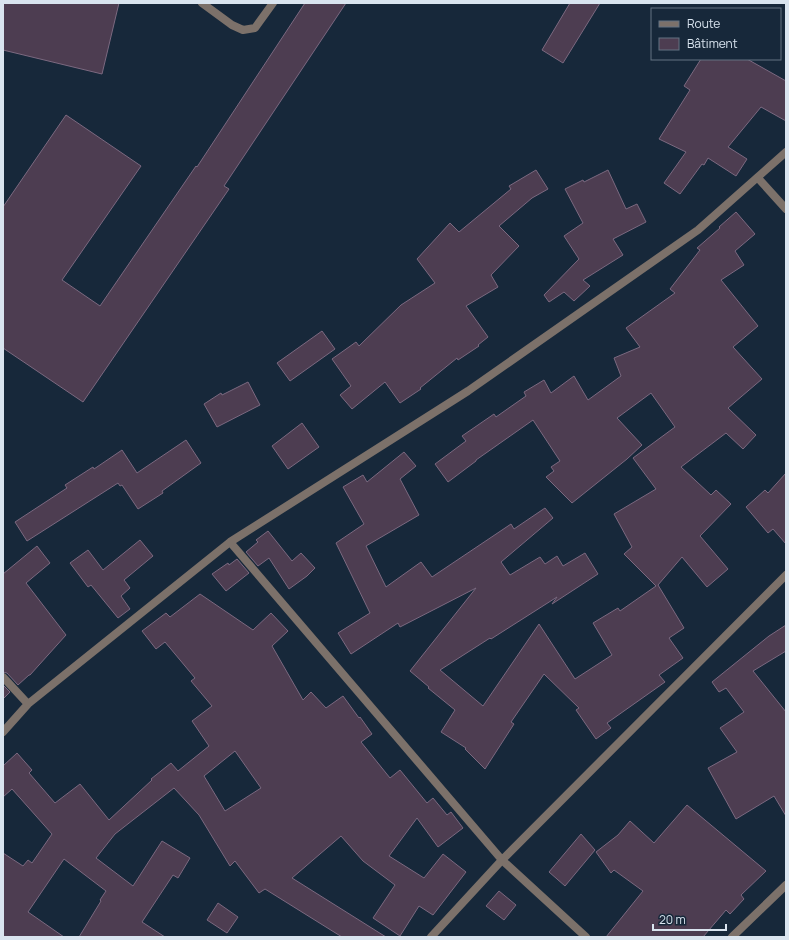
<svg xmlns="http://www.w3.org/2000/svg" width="789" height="940" viewBox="0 0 789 940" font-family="Manrope,sans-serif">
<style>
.building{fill:#4d3d51;stroke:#7b6980;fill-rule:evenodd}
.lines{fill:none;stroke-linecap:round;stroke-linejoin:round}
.lane{stroke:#7c716a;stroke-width:8}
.street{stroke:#7c716a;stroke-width:8}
</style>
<rect width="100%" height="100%" fill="#17283a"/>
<path class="building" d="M 3,3 L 119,3 L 102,74 L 3,50 Z
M 305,3 L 346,3 L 224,186 L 229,189 L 83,402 L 3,348 L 3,207 L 66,115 L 141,166 L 62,280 L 100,306 L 196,166 L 197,167 Z
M 570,3 L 600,3 L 563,63 L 542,50 Z
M 701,59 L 747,59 L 786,81 L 786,121 L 761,107 L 728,147 L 747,159 L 736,176 L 708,158 L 704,165 L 702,164 L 680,194 L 664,183 L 686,152 L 659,139 L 690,90 L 684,86 Z
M 536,170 L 548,189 L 532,198 L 499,226 L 519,246 L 491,275 L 498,287 L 466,306 L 488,337 L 478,345 L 479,346 L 458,360 L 457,358 L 420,388 L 421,389 L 400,403 L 385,382 L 352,409 L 340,395 L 351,386 L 332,359 L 356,342 L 359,346 L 401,305 L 435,283 L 417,259 L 450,223 L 459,232 L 511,189 L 509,186 Z
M 608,170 L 626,209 L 637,204 L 646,222 L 613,239 L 623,255 L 583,280 L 590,286 L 574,301 L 564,292 L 549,302 L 544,295 L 579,259 L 564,236 L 583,223 L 565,189 L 583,180 L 584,182 Z
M 736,212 L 755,234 L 735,251 L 744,265 L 721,280 L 758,326 L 733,347 L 762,379 L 728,408 L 756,435 L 743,449 L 726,433 L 681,467 L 711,495 L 716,490 L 731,504 L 700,536 L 728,569 L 707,587 L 682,557 L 658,585 L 684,628 L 669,638 L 683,658 L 659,675 L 665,682 L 607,723 L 611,728 L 596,739 L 576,710 L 579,708 L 544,674 L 511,722 L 514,724 L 485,769 L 465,749 L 466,748 L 441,732 L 455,710 L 428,688 L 429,687 L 410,671 L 476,588 L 400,627 L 398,623 L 351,654 L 338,633 L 370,613 L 336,543 L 364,524 L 343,487 L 363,475 L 367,482 L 404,452 L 416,466 L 400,479 L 419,515 L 366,546 L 386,587 L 421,562 L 432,577 L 511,524 L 514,529 L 545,508 L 553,518 L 501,562 L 510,575 L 540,557 L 545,564 L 557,556 L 563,566 L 585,553 L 598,574 L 552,604 L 557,597 L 491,639 L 490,638 L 440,670 L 483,706 L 539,624 L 575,679 L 612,655 L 593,623 L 618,608 L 620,611 L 656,586 L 624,554 L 632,547 L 614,514 L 656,489 L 633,458 L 675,427 L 651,393 L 617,418 L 642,445 L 627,459 L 572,503 L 546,477 L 554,471 L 551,467 L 560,461 L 533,420 L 476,460 L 476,461 L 448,482 L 435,464 L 466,441 L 462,436 L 494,414 L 496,417 L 526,396 L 524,392 L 544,380 L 551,393 L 574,376 L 588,400 L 621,376 L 614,358 L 640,347 L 626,328 L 675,293 L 670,289 L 700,250 L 697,248 L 720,228 L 719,227 Z
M 322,331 L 335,349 L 290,381 L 277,363 Z
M 248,382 L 260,405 L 217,427 L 204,404 L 221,393 L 222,395 Z
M 302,423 L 319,447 L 288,469 L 272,446 Z
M 186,440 L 201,463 L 162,491 L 163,493 L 138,509 L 122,485 L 120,486 L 118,483 L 27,541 L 15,522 L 67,488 L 65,485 L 93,467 L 94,469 L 122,450 L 137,473 Z
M 786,473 L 786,544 L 773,529 L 768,533 L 746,507 L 765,490 L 768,493 Z
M 268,531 L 292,561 L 301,553 L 315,568 L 307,576 L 289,589 L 269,558 L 258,566 L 246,552 L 258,542 L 256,540 Z
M 140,540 L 153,556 L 124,580 L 130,588 L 121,596 L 130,609 L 118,618 L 91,585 L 88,587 L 70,563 L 88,550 L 103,570 Z
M 37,546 L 50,563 L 26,583 L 66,635 L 30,675 L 29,675 L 18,685 L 7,673 L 3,672 L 3,574 Z
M 237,559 L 249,573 L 226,591 L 212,574 L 228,563 L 229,565 Z
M 200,594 L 253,630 L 271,613 L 288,631 L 272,646 L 303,700 L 311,692 L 326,708 L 343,696 L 359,718 L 360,717 L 372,734 L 361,742 L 390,778 L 400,770 L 427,803 L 433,798 L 447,815 L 451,812 L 463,828 L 438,847 L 417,818 L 389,856 L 424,878 L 443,854 L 466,872 L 433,915 L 419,906 L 400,936 L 373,918 L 395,885 L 363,861 L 341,836 L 292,878 L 386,937 L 342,937 L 265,889 L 259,893 L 235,861 L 230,866 L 199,815 L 174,788 L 115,834 L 96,858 L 133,886 L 162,841 L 190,858 L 178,878 L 173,875 L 142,922 L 165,937 L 79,937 L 101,901 L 100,900 L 106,891 L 64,859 L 28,912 L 64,937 L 3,937 L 3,853 L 23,866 L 28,860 L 32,863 L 52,834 L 12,789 L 3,797 L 3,766 L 17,753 L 32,770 L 29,773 L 55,803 L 80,784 L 109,820 L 152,780 L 151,779 L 171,763 L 178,771 L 209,746 L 192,721 L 212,706 L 191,681 L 195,678 L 165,642 L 156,649 L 142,631 L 166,613 L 170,617 ZM 235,751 L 261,788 L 225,811 L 204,776 Z
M 786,625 L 786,651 L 753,671 L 786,712 L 786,816 L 774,796 L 736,819 L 708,768 L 737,752 L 720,728 L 744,712 L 726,688 L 719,692 L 712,682 L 769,636 Z
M 3,685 L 10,692 L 3,699 Z
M 687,805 L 766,871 L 741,895 L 744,899 L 730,914 L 726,910 L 703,937 L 606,937 L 643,891 L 614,870 L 611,873 L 596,852 L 618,835 L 630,821 L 654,843 Z
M 581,834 L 595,850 L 565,886 L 549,872 Z
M 499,891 L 516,905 L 504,920 L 486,906 Z
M 218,903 L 238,917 L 227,933 L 207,920 Z"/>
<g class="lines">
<path class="lane" d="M 202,3 L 232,25 L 243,30 L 255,28 L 273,3"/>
<path class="street" d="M 758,178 L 786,209
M 230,542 L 502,860 L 586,937
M 3,677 L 28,704
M 3,732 L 28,704 L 230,542 L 468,391 L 698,230 L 786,152
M 431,937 L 502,860 L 786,575
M 732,937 L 786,885"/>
</g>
<rect width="789" height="940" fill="none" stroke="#d9e4ef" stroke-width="8"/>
<rect x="651" y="8" width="130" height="52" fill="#17283a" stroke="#657382"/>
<rect x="659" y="21" width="20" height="6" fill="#7c716a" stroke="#657382"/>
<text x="687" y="28" font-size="12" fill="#d9e4ef">Route</text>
<rect x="659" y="38" width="20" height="12" fill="#4d3d51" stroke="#657382"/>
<text x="687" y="48" font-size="12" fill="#d9e4ef">Bâtiment</text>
<path d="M653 924v6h73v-6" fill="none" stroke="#d9e4ef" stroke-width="2"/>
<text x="659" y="924" font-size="12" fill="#d9e4ef" stroke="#17283a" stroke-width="3" paint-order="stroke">20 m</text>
</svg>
